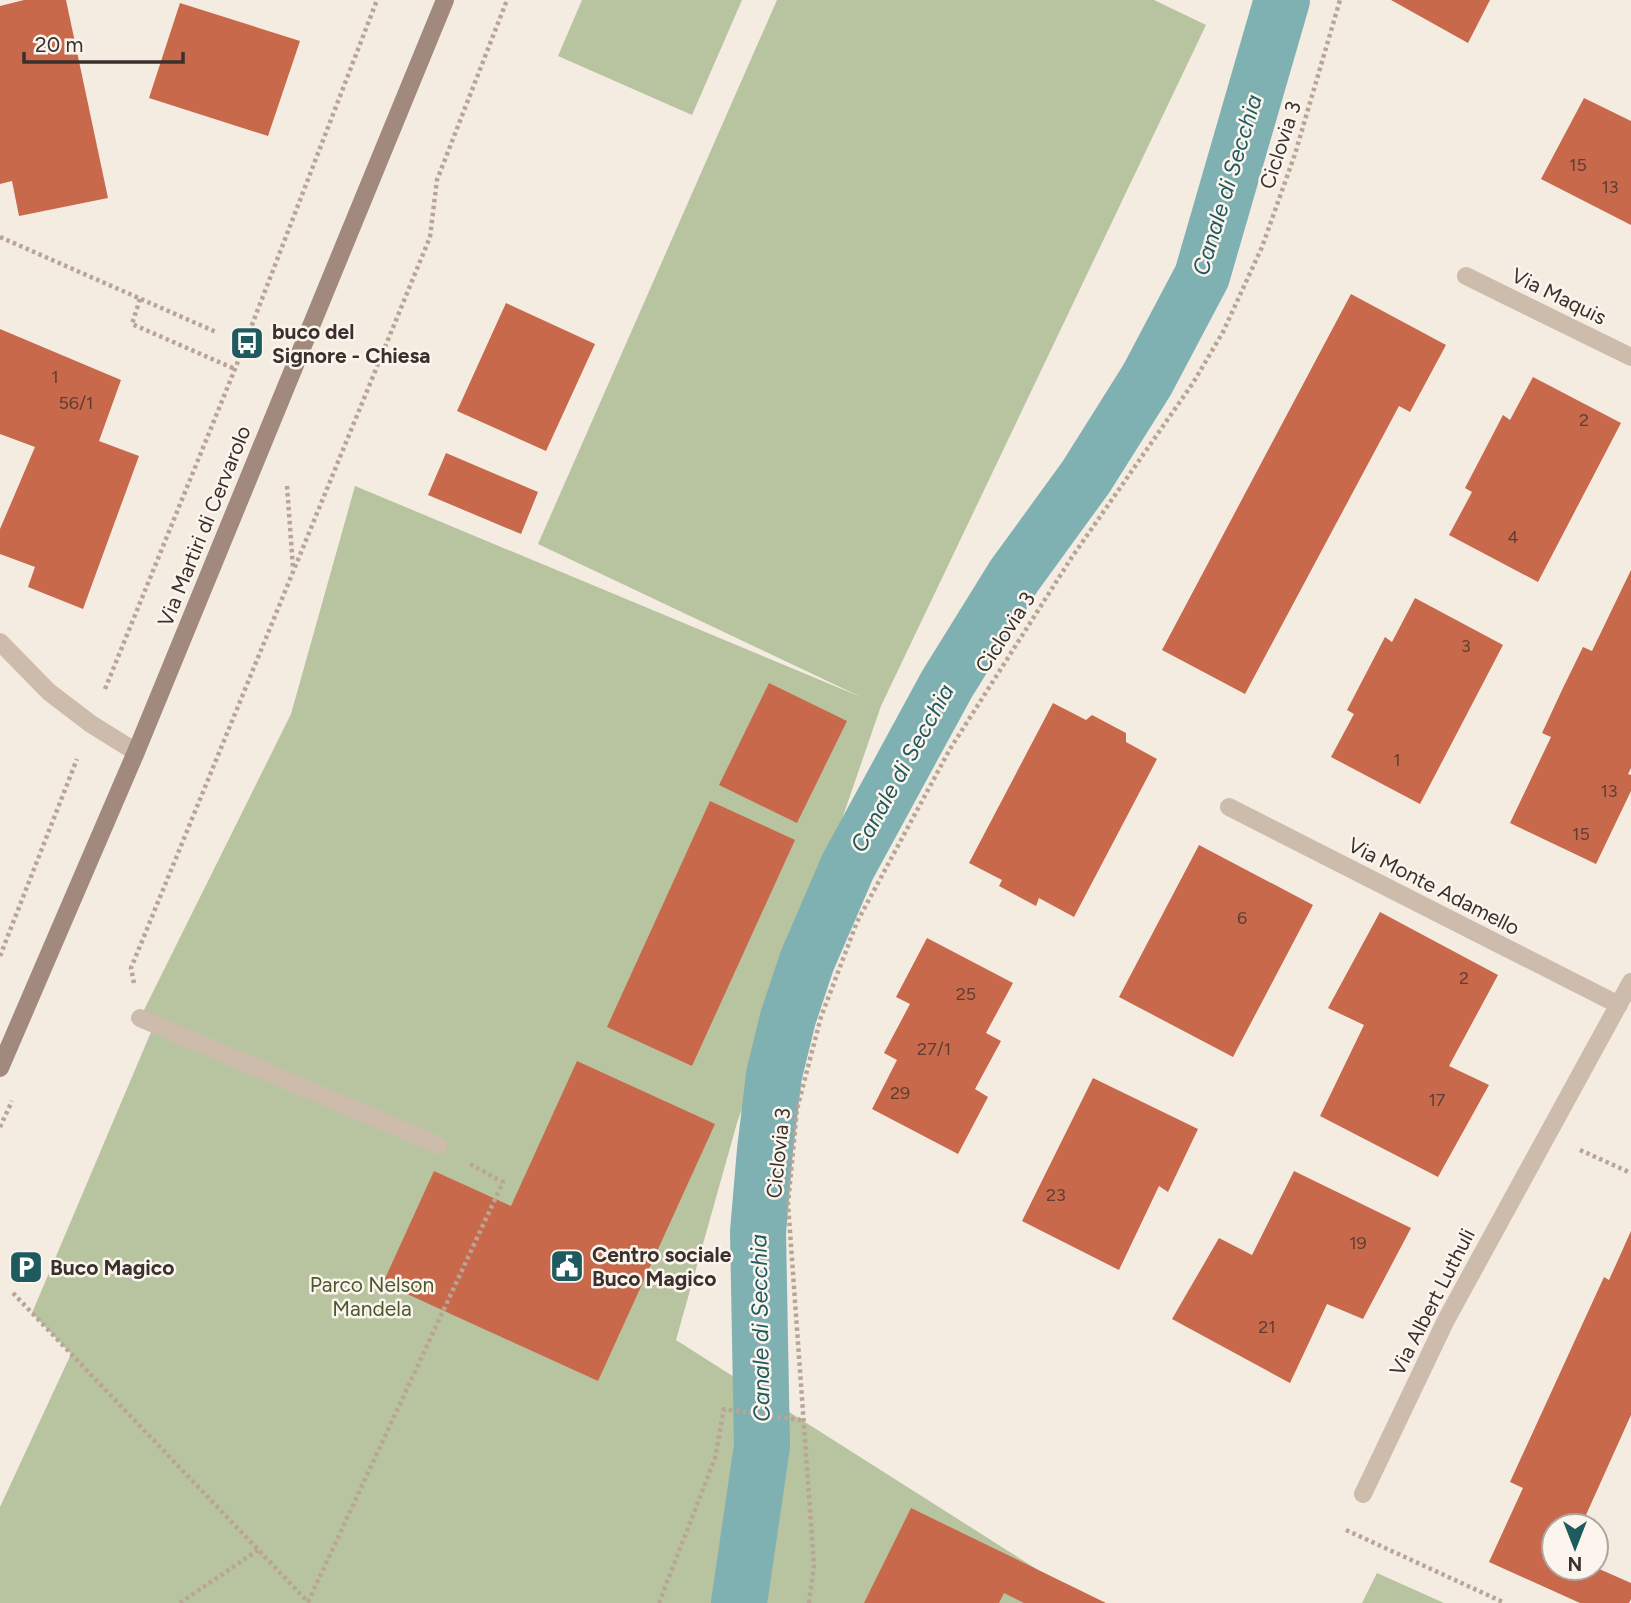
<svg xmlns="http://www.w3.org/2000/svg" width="1631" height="1603" viewBox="0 0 1631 1603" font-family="Figtree,sans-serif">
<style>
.green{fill:#b8c4a0}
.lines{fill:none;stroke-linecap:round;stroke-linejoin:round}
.canal{stroke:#7fb0b2;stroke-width:56}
.building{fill:#c8694b}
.path{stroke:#b9a596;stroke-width:4.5;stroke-dasharray:3.5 3.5;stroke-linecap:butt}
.service{stroke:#cdbbac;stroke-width:18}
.minor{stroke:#cdbbac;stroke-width:18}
.secondary{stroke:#a18a7d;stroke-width:18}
.labels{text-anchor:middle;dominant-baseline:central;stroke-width:5;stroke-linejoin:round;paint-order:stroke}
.number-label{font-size:18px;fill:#5e3e33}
.street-label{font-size:21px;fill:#3b302b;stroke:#fbf5ee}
.poi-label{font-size:21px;font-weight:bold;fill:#3b302b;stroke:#fbf5ee;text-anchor:start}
.park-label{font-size:21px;fill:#4a5a2e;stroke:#fbf5ee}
.water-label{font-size:23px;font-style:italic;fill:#1f5a5e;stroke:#fbf5ee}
</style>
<rect width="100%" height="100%" fill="#f4ebe1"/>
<path class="green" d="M 582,0 L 742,0 L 692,115 L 558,56 Z
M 777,0 L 1154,0 L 1206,25 L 881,706 L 737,1123 L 676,1340 L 1090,1603 L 0,1603 L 0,1507 L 71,1354 L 32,1313 L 154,1025 L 140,1018 L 291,714 L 355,486 L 861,697 L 538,544 Z
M 1377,1573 L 1444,1603 L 1362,1603 Z"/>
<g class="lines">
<path class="canal" d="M 739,1603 L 762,1446 L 758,1232 L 765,1150 L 774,1075 L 788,1018 L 807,961 L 848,866 L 947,684 L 1014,576 L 1086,477 L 1147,380 L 1202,276 L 1282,0"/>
</g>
<path class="building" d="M 24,0 L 66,0 L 108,198 L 19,216 L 12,181 L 0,184 L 0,6 Z
M 1391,0 L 1490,0 L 1468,43 Z
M 180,3 L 300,41 L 268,136 L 149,98 Z
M 1584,98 L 1631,121 L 1631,225 L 1541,179 Z
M 1351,294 L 1446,345 L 1410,412 L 1399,406 L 1245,694 L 1162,650 Z
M 506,303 L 595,344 L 546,451 L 457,411 Z
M 0,329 L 121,380 L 99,441 L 139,456 L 83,609 L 28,587 L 35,567 L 0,554 L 0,529 L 35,447 L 0,434 Z
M 1533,377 L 1621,423 L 1538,582 L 1449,535 L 1472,492 L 1465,488 L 1503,415 L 1510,420 Z
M 446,453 L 538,492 L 521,534 L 428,495 Z
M 1631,570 L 1631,768 L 1628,774 L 1631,775 L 1631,791 L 1596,864 L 1510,823 L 1551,737 L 1542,733 L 1562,690 L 1583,647 L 1592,651 Z
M 1415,598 L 1503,645 L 1420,804 L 1331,757 L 1354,714 L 1347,710 L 1385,637 L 1392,642 Z
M 769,683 L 847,721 L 797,823 L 719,785 Z
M 1053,703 L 1086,720 L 1092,715 L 1126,733 L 1126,742 L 1157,759 L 1074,917 L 1039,898 L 1036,906 L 999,886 L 1002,880 L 969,863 Z
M 710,801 L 795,840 L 692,1066 L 607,1027 Z
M 1199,845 L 1313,905 L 1233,1057 L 1119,997 Z
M 1380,912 L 1498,975 L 1449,1066 L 1489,1085 L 1438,1177 L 1320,1116 L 1364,1025 L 1328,1008 Z
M 927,938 L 1013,983 L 986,1033 L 1001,1041 L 975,1089 L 988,1097 L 958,1154 L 872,1109 L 897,1060 L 884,1053 L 910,1004 L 896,997 Z
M 577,1061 L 715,1124 L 598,1381 L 383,1283 L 434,1171 L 511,1206 Z
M 1093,1078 L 1198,1129 L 1168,1192 L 1159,1186 L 1119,1270 L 1022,1221 Z
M 1294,1171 L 1411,1228 L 1363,1319 L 1327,1304 L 1290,1383 L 1172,1319 L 1219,1238 L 1252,1255 Z
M 1631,1231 L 1631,1415 L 1581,1526 L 1554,1526 L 1554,1568 L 1597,1568 L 1631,1583 L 1631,1599 L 1629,1603 L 1580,1603 L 1489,1562 L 1523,1488 L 1510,1482 L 1604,1277 L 1609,1280 Z
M 911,1508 L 1020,1561 L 1106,1603 L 1024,1603 L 1004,1593 L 999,1603 L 864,1603 Z"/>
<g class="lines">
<path class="path" d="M 0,237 L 216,332
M 140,299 L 132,324 L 235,369
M 287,486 L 293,568
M 105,689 L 235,369 L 377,0
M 0,956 L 77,759
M 134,983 L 131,968 L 430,237 L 437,180 L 507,0
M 0,1127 L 12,1101
M 1580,1150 L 1631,1173
M 13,1293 L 308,1602
M 1346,1530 L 1505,1603
M 308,1602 L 503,1182 L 468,1163
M 180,1603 L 258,1550
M 659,1603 L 715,1458 L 724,1409 L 799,1420 L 803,1417
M 809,1603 L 814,1565 L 788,1204 L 797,1109 L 821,1017 L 857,922 L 950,749 L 1072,557 L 1193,383 L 1223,332 L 1262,247 L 1295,154 L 1340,0"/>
<path class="service" d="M 140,1018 L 438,1145"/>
<path class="minor" d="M 1466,276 L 1631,357
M 0,642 L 49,692 L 91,724 L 136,752
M 1229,807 L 1619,1005
M 1363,1494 L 1446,1320 L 1631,982"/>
<path class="secondary" d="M 0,1068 L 136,752 L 445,0"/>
</g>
<defs>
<g id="bus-square" transform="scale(1.75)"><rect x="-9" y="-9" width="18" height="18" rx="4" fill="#1f5a5e" stroke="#fbf5ee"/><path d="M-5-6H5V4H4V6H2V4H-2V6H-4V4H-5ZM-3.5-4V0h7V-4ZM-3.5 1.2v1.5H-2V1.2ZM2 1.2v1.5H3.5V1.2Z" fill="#fff"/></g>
<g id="civic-square" transform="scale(1.75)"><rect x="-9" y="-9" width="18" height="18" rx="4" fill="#1f5a5e" stroke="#fbf5ee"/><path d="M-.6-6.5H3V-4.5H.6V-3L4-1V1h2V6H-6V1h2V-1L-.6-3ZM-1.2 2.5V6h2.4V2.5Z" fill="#fff"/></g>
<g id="parking-square" transform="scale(1.75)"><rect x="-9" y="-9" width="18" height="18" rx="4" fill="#1f5a5e" stroke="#fbf5ee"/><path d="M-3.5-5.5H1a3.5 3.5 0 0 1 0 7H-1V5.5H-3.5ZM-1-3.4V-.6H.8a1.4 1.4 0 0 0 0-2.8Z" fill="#fff"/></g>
</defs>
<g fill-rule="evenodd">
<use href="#bus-square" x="247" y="343"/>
<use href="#civic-square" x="567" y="1266"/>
<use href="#parking-square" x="26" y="1267"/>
</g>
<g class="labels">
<g class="number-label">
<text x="1578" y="165">15</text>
<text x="1610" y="187">13</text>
<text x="55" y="377">1</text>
<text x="76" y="403">56/1</text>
<text x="1584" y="420">2</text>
<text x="1513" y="537">4</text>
<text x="1466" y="646">3</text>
<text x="1397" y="760">1</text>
<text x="1609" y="791">13</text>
<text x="1581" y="834">15</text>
<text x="1242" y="918">6</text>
<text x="1464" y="978">2</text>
<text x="966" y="994">25</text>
<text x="934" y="1049">27/1</text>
<text x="900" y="1093">29</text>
<text x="1437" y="1100">17</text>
<text x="1056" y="1195">23</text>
<text x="1358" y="1243">19</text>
<text x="1267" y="1327">21</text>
</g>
<g class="street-label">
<text transform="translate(1280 145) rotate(-72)">Ciclovia 3</text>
<text transform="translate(1559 296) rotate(26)">Via Maquis</text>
<text transform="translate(204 526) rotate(-68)">Via Martiri di Cervarolo</text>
<text transform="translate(1005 632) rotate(-57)">Ciclovia 3</text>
<text transform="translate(1434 886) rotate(27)">Via Monte Adamello</text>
<text transform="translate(778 1153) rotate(-84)">Ciclovia 3</text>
<text transform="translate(1432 1302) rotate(-63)">Via Albert Luthuli</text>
</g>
<g class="poi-label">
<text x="272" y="331">buco del<tspan x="272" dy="24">Signore - Chiesa</tspan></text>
<text x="592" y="1254">Centro sociale<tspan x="592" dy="24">Buco Magico</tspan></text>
<text x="50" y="1267">Buco Magico</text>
</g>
<g class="park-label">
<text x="372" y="1284">Parco Nelson<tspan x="372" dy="24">Mandela</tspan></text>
</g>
<g class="water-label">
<text transform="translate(1227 185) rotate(-73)">Canale di Secchia</text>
<text transform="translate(902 768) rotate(-61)">Canale di Secchia</text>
<text transform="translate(760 1328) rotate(-91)">Canale di Secchia</text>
</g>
</g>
<g transform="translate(1575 1547) rotate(180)"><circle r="33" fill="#fbf5ee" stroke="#aea6a0" stroke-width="2"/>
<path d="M0-5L12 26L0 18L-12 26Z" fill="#1f5a5e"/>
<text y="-10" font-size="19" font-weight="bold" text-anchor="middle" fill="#3b302b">N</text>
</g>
<path d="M24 52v10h159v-10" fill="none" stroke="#3b302b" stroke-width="3.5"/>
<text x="35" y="52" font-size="21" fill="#3b302b" stroke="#fbf5ee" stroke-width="5" paint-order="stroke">20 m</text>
</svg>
